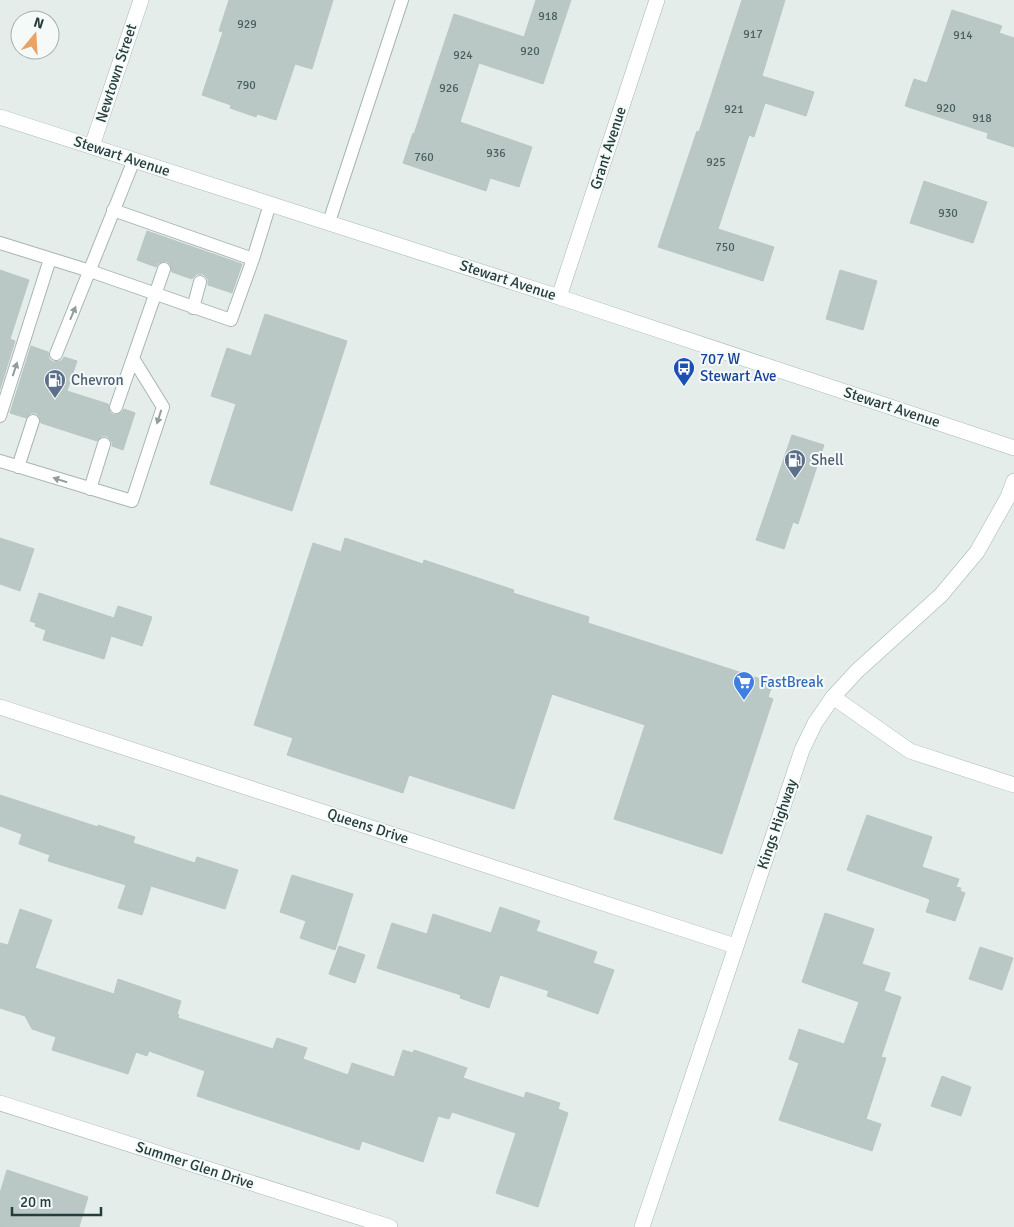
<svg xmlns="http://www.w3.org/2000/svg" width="1014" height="1227" viewBox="0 0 1014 1227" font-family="Signika,sans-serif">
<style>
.building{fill:#bac8c5;stroke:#b8c7c4}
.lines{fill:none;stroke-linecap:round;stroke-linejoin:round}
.lane-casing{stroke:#a8b5b3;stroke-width:14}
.street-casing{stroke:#a8b5b3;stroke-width:16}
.secondary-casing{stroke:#a4b8b5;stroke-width:16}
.lane{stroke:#fff;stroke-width:12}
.street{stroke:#fff;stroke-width:15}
.secondary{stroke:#fff;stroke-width:15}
.oneway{fill:#929e9e}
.labels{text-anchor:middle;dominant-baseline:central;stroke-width:4;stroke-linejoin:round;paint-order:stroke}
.number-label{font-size:12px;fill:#4a605f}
.street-label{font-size:15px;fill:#253e3d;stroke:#f5faf8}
.transit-label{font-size:15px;fill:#164399;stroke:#f5faf8;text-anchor:start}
.service-label{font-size:15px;fill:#4e5e75;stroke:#f5faf8;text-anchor:start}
.shop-label{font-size:15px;fill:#366cbe;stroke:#f5faf8;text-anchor:start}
</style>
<rect width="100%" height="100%" fill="#e5edeb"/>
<path class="building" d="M 229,0 L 333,0 L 312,69 L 295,64 L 276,120 L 257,114 L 256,117 L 230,108 L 231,105 L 202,95 L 223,32 L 219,31 Z
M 536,0 L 571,0 L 543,84 L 479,63 L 460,122 L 532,147 L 519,187 L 490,178 L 486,191 L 403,163 L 413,133 L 414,134 L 454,14 L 524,37 Z
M 742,0 L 785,0 L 762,76 L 814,92 L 806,116 L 765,103 L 754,137 L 749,135 L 718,229 L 774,247 L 763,281 L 658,247 L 697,131 L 699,132 Z
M 952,10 L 1002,26 L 999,33 L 1014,38 L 1014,147 L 987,138 L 988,133 L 905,106 L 914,79 L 927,83 Z
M 924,181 L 987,202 L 973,243 L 910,223 Z
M 147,231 L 242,264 L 232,293 L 208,285 L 208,279 L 203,274 L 197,274 L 192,279 L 172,272 L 170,264 L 166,261 L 159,263 L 156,267 L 137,260 Z
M 0,270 L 29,280 L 10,339 L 15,341 L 0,389 Z
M 840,270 L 877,281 L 863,330 L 826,319 Z
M 265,314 L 347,341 L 292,511 L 210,484 L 236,404 L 211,396 L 227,348 L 251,356 Z
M 31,346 L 48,352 L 49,359 L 53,362 L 61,361 L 64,357 L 77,361 L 67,391 L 108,404 L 110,412 L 114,415 L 121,413 L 124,409 L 135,413 L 123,450 L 112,446 L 112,442 L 107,436 L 102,436 L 97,441 L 41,423 L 39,416 L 36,413 L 31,413 L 26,418 L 10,413 Z
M 792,435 L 824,445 L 798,524 L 793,522 L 784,549 L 756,540 Z
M 0,538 L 34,549 L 20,591 L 0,584 Z
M 345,538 L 423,564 L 424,560 L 514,590 L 513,593 L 589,617 L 588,623 L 773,683 L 768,697 L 773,699 L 722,854 L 614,819 L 645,725 L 552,694 L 514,809 L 409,775 L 403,793 L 287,755 L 293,738 L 254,725 L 313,543 L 341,552 Z
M 39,593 L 114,618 L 118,606 L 152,617 L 142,646 L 111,636 L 104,659 L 43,640 L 46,630 L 35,626 L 36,623 L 30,621 Z
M 0,795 L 98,827 L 98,825 L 135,837 L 133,843 L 195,863 L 197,857 L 238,870 L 225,909 L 151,886 L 142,915 L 118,908 L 126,885 L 48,861 L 50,855 L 19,844 L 22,834 L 0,826 Z
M 867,815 L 932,837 L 922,867 L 959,879 L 956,887 L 961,888 L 960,891 L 965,893 L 955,921 L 926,912 L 930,900 L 927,898 L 847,870 Z
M 292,875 L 353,894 L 335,950 L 300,938 L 306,921 L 280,912 Z
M 500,907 L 540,921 L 536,931 L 597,952 L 593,963 L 614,970 L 598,1014 L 547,996 L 549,991 L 500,975 L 489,1008 L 460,998 L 461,995 L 377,968 L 392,923 L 427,934 L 433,914 L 491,933 Z
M 20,909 L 52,920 L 35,968 L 114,994 L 118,979 L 181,1001 L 177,1014 L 179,1015 L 178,1018 L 273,1049 L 277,1038 L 307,1048 L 303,1059 L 348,1075 L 352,1063 L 394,1077 L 403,1050 L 413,1053 L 414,1050 L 467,1068 L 463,1078 L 524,1098 L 526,1092 L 560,1103 L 558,1109 L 568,1113 L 538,1207 L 496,1193 L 516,1133 L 452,1112 L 449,1119 L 438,1116 L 423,1162 L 362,1141 L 359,1150 L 197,1096 L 205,1071 L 149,1051 L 147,1056 L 136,1052 L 128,1074 L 52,1050 L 56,1037 L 32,1029 L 25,1016 L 0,1008 L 0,943 L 8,945 Z
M 825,913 L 874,929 L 862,964 L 890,973 L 884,991 L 901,997 L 881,1057 L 886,1058 L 866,1119 L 881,1124 L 872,1151 L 779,1120 L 799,1063 L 789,1059 L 799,1029 L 844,1044 L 859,1002 L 802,982 Z
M 339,946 L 365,955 L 355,983 L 329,974 Z
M 980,947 L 1013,958 L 1002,990 L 969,979 Z
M 942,1076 L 971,1087 L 961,1116 L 931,1106 Z
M 7,1170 L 88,1197 L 79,1227 L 0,1227 L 0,1193 Z"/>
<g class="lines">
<g class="lane-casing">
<path id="lane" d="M 329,222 L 402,0
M 0,243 L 90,271 L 231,320 L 253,259 L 113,210
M 253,259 L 270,204
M 193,308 L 200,282
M 56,354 L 134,160
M 116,407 L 164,269
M 0,416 L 50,259
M 0,461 L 132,501 L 163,407 L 134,360
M 18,467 L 33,421
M 90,489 L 104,444"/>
</g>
<g class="street-casing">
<path id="street" d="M 92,146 L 141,0
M 559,297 L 657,0
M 833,697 L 910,751 L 1014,785
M 0,707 L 735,946
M 0,1103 L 390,1227"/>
</g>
<g class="secondary-casing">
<path id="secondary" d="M 0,117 L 559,297 L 1014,448
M 642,1227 L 802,750 L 815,723 L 833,697 L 857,671 L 941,595 L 977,552 L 1008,497 L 1014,481"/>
</g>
<use href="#lane" class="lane"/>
<use href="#street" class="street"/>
<use href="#secondary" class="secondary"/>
</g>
<defs><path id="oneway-solid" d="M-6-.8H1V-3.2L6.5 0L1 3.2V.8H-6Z" transform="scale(1.25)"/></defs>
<g class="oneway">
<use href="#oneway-solid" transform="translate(73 313) rotate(-67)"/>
<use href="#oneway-solid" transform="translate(15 369) rotate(-72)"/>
<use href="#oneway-solid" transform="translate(159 417) rotate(108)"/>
<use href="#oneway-solid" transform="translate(60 480) rotate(-163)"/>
</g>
<defs>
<g id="bus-pin" transform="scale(1.125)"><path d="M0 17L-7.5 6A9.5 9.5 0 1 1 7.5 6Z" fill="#1a4fb4" stroke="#f5faf8"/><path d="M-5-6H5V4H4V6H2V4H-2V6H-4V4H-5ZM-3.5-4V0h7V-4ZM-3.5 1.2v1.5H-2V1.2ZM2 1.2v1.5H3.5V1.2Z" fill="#fff"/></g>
<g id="fuel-pin" transform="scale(1.125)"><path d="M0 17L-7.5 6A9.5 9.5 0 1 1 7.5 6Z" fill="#5c6f8a" stroke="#f5faf8"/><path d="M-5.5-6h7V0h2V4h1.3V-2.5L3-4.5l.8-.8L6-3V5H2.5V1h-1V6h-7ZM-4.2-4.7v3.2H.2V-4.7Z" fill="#fff"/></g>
<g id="supermarket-pin" transform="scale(1.125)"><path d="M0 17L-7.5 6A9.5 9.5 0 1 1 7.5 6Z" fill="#3f7fe0" stroke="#f5faf8"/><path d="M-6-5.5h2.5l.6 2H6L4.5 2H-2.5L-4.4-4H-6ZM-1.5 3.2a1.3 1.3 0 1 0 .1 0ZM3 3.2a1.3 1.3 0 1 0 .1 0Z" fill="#fff"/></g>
</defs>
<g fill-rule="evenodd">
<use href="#bus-pin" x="684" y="368"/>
<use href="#fuel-pin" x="55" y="380"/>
<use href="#fuel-pin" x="795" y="460"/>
<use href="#supermarket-pin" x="744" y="682"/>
</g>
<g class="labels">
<g class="number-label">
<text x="548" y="16">918</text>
<text x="247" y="24">929</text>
<text x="753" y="34">917</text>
<text x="963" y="35">914</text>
<text x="530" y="51">920</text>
<text x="463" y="55">924</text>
<text x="246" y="85">790</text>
<text x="449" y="88">926</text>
<text x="946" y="108">920</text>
<text x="734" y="109">921</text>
<text x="982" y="118">918</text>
<text x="496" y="153">936</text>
<text x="424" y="157">760</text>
<text x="716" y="162">925</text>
<text x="948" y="213">930</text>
<text x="725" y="247">750</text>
</g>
<g class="street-label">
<text transform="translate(116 73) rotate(-72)">Newtown Street</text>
<text transform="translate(608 148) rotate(-72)">Grant Avenue</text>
<text transform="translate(122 156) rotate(18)">Stewart Avenue</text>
<text transform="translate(508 280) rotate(18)">Stewart Avenue</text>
<text transform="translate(892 407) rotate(18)">Stewart Avenue</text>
<text transform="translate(777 824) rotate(-71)">Kings Highway</text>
<text transform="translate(368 826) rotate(18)">Queens Drive</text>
<text transform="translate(195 1165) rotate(18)">Summer Glen Drive</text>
</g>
<g class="transit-label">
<text x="700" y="359">707 W<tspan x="700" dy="17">Stewart Ave</tspan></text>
</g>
<g class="service-label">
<text x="71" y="380">Chevron</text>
<text x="811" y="460">Shell</text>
</g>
<g class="shop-label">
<text x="760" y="682">FastBreak</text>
</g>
</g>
<g transform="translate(35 35) rotate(18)"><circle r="24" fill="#f5faf8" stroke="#a2afad"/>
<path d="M0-4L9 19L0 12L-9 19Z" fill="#e9a367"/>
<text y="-8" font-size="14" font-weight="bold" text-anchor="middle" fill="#253e3d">N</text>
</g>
<path d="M12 1207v8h89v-8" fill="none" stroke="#253e3d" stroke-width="2.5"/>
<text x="20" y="1207" font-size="15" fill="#253e3d" stroke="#f5faf8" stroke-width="4" paint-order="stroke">20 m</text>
</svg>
